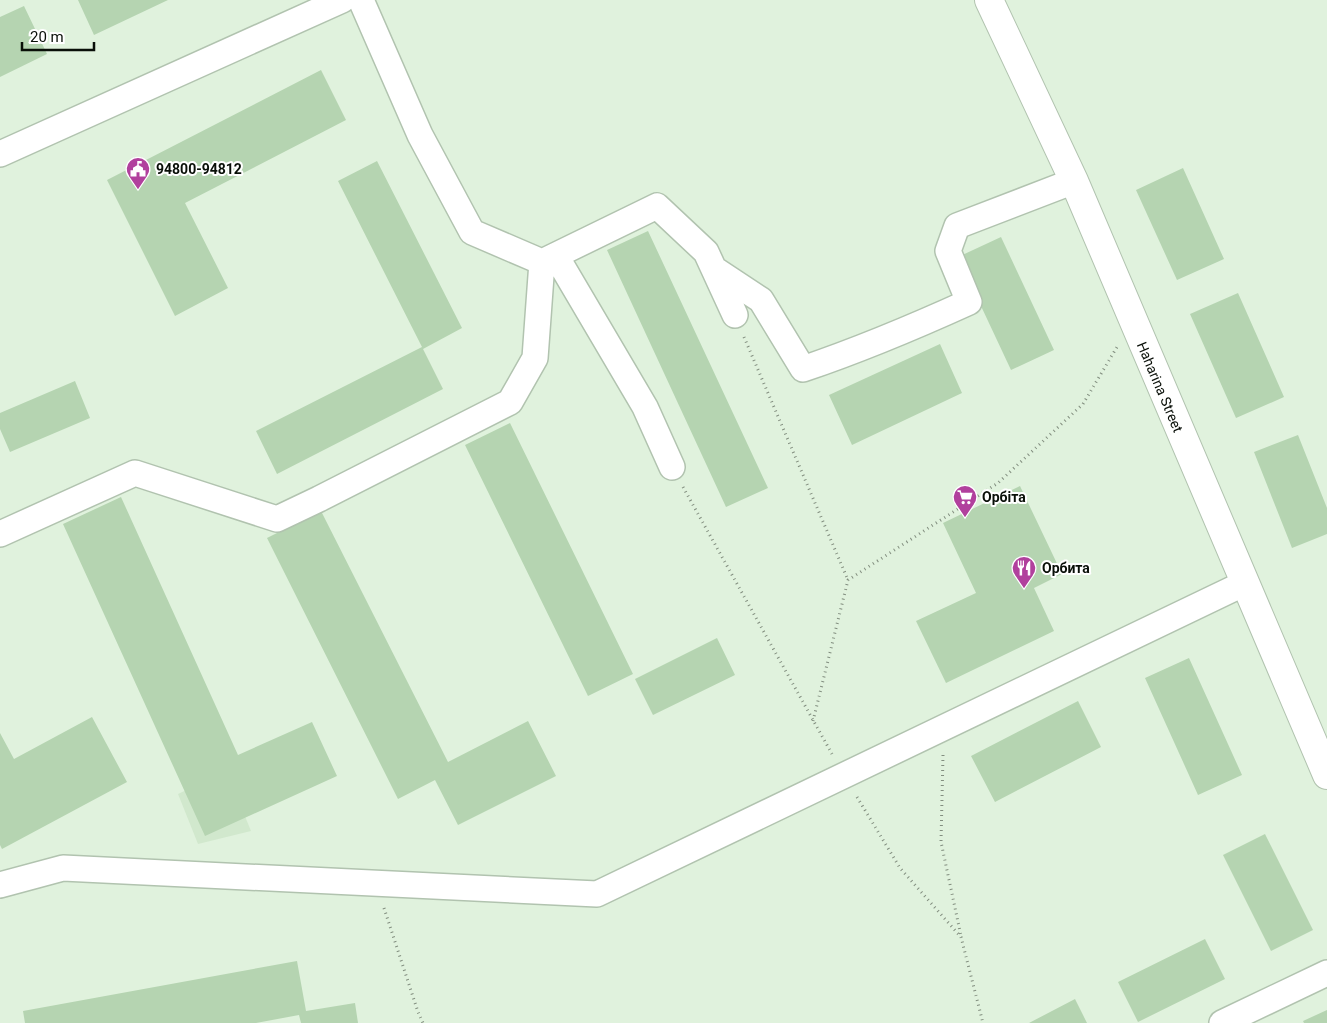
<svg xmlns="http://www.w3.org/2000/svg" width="1327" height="1023" viewBox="0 0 1327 1023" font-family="Roboto,sans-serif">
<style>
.built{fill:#d1e8cd}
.building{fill:#b5d4b1}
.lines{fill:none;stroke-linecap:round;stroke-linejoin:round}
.street-casing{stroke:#b1c3af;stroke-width:28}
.secondary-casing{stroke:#b1c3af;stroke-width:30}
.path{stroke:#828e7f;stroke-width:3;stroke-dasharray:1 4;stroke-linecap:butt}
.street{stroke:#fff;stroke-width:25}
.secondary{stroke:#fff;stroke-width:28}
.labels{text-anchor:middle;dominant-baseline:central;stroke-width:4;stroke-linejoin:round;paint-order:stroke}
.poi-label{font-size:14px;font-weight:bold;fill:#090f08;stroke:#fff;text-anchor:start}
.street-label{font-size:14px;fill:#090f08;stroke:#fff}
</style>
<rect width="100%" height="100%" fill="#e0f2dd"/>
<path class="built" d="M 199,784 L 240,804 L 251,831 L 198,844 L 178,794 Z"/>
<path class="building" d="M 78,0 L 168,0 L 94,35 Z
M 24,6 L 47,54 L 0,77 L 0,17 Z
M 321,70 L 346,120 L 185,203 L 228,288 L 175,316 L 107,180 Z
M 377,161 L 462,328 L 423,349 L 443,389 L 277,474 L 256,431 L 422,347 L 338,181 Z
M 1183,168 L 1224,259 L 1177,280 L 1136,190 Z
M 648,231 L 768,488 L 726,507 L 607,250 Z
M 1001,237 L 1054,350 L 1011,370 L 958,257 Z
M 1238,293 L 1284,397 L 1236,418 L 1190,314 Z
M 940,344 L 962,393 L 852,445 L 829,395 Z
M 75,381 L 90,418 L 10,452 L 0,429 L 0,413 Z
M 510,423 L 633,674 L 588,696 L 465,445 Z
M 1298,435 L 1327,508 L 1327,534 L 1292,548 L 1254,452 Z
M 1020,486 L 1062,574 L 1034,588 L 1054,631 L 946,683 L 916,621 L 976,593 L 943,523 Z
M 121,497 L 238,755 L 312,722 L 337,776 L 205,836 L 63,524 Z
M 321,511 L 448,762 L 528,721 L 556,776 L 458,825 L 435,780 L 398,799 L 267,538 Z
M 717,638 L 735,675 L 653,715 L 635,679 Z
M 1189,658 L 1242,775 L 1198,795 L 1145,678 Z
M 1078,701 L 1101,747 L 995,802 L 971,756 Z
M 92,717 L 127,782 L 2,849 L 0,845 L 0,733 L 14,759 Z
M 1265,834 L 1313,930 L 1271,951 L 1223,855 Z
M 1205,939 L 1225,979 L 1138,1022 L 1118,982 Z
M 297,961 L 306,1011 L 355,1003 L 358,1023 L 301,1023 L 299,1015 L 256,1023 L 25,1023 L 23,1011 Z
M 1075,999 L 1087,1023 L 1029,1023 Z
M 1327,1010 L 1327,1023 L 1304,1023 L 1303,1021 Z"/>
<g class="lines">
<g class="street-casing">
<path id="street" d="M 361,0 L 420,135 L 472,232 L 542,262 L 657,206 L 706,252 L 735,315
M 0,154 L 342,0
M 556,256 L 645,407 L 672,467
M 714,269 L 761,300 L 803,369 C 859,350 914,327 969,302 L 948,251 L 957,226 L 1074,181
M 0,534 L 135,473 L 277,519 L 319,499 L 510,402 L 535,358 L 542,262
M 0,885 L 63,868 L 597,894 L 1245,583
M 1222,1023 L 1327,973"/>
</g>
<g class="secondary-casing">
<path id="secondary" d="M 989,0 L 1074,181 L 1327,775"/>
</g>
<path class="path" d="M 744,337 L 848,580
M 683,487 L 832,754
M 813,721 L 848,580 L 998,483 L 1083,404 L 1117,347
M 943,755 L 941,842 L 961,936
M 857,797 L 900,868 L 961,937 L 983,1023
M 384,908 L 418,1012 L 423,1023"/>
<use href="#street" class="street"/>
<use href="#secondary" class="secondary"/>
</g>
<defs>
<g id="civic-pin" transform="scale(1.25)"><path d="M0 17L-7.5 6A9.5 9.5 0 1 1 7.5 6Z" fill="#b1409d" stroke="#fff"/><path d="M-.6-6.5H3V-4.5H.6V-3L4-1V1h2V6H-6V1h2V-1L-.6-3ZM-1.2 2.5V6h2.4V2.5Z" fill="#fff"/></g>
<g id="supermarket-pin" transform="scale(1.25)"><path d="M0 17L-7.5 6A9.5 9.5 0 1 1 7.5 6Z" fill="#b1409d" stroke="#fff"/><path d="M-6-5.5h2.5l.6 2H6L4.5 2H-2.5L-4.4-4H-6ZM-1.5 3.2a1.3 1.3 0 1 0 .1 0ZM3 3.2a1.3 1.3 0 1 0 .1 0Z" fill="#fff"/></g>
<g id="restaurant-pin" transform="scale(1.25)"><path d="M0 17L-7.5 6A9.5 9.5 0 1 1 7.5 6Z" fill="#b1409d" stroke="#fff"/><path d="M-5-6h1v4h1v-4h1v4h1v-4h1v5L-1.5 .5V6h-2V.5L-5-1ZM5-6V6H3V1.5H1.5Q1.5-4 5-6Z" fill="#fff"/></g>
</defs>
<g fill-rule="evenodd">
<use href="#civic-pin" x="138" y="169"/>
<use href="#supermarket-pin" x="965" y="497"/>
<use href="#restaurant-pin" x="1024" y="568"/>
</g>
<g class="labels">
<g class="poi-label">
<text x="156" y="169">94800-94812</text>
<text x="982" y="497">Орбіта</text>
<text x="1042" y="568">Орбита</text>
</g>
<g class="street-label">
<text transform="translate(1160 387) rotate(67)">Haharina Street</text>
</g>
</g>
<path d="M22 42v8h72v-8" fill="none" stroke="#090f08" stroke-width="2.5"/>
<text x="30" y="42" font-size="15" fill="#090f08" stroke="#ffffff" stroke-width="4" paint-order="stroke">20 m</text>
</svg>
